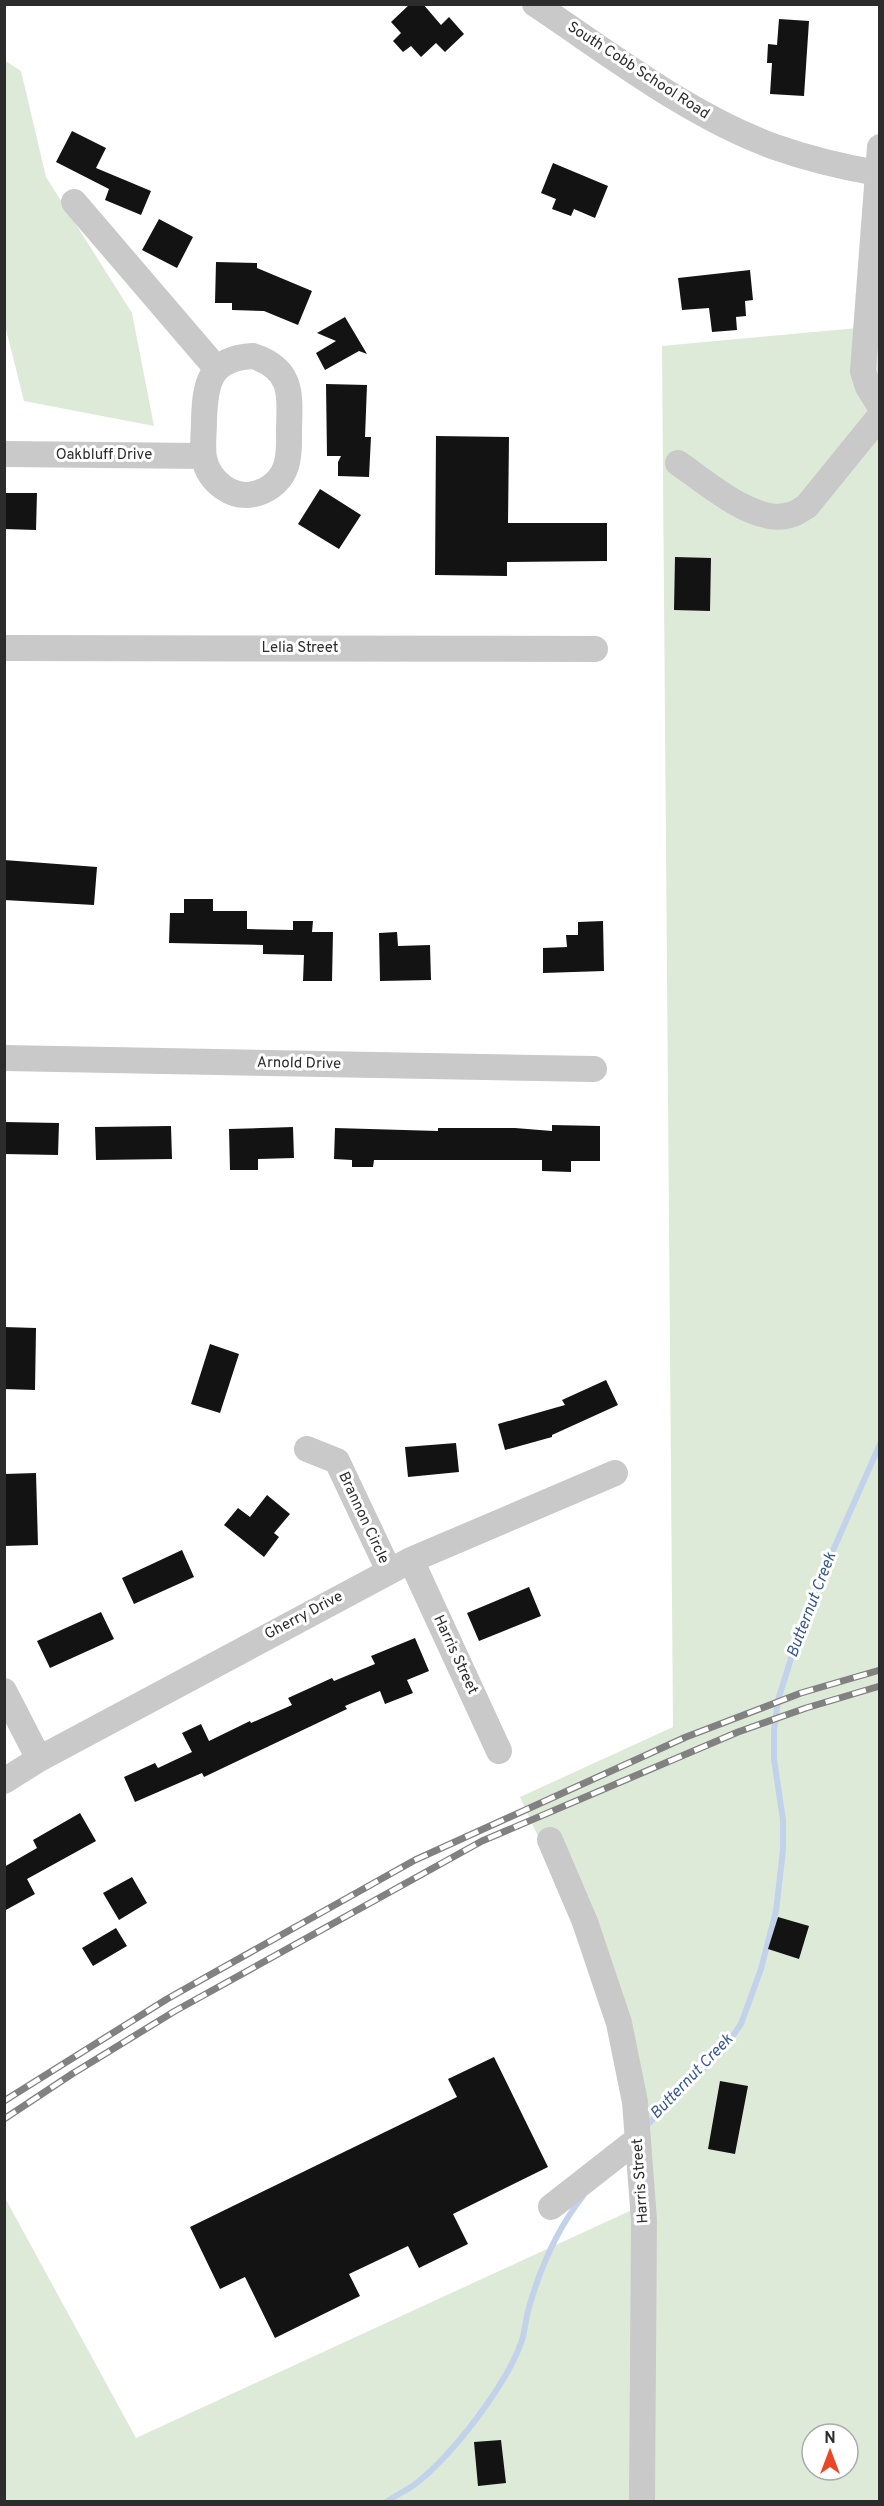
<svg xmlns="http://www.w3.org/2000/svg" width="884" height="2506" viewBox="0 0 884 2506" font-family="Overpass,sans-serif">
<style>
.green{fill:#deead8;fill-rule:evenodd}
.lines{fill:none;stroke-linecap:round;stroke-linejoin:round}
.stream{stroke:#c3d2eb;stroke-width:6}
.building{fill:#131313}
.minor{stroke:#c9c9c9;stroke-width:26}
.rail-casing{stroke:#818181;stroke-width:7}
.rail{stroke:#fff;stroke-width:4.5;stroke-dasharray:14;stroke-linecap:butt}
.labels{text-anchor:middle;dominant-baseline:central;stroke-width:6;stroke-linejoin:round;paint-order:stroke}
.street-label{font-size:15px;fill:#2c2c2c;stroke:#fff}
.water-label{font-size:16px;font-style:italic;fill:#38598f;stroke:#fff}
</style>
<rect width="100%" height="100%" fill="#fff"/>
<path class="green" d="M 4,60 L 21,71 L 46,177 L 132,313 L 154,426 L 24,401 L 4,321 Z
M 879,326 L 879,2501 L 5,2501 L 4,2196 L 136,2438 L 647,2203 L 594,1960 L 520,1797 L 673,1727 L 662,346 ZM 812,2434 L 848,2434 L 848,2470 L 812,2470 Z"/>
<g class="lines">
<path class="stream" d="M 644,2128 L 723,2050 L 741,2024 L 761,1969 L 776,1911 L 783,1850 L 783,1820 L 774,1759 L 774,1730 L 778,1700 L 805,1614 L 880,1444
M 386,2502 C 395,2496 405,2491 414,2485 C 452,2456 505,2387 521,2343 C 525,2333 525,2322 528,2311 C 539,2271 557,2229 583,2196"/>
</g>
<path class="building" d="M 410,4 L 423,4 L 441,25 L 449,17 L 464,34 L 445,52 L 436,43 L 421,57 L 411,46 L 403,52 L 393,41 L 401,33 L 391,22 Z
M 779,19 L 809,21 L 804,96 L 770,94 L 772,63 L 767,63 L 768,44 L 777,45 Z
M 72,131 L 106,148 L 96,168 L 151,191 L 141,215 L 105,200 L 109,189 L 56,162 Z
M 553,163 L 608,186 L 595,218 L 574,209 L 571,216 L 552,209 L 556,199 L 541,193 Z
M 159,219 L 193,237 L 177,268 L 142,250 Z
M 216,262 L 257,263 L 257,268 L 312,291 L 298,325 L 264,311 L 232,310 L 232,303 L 215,303 Z
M 750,270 L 753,300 L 745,301 L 746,316 L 736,317 L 737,330 L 712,332 L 709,308 L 682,310 L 678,278 Z
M 345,317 L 367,354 L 359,351 L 325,370 L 316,353 L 336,341 L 317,333 Z
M 326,384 L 367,385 L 365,437 L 371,437 L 369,477 L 338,476 L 338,462 L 341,456 L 327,456 Z
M 436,436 L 509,437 L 508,523 L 607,523 L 607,561 L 507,562 L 507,576 L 435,575 Z
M 320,489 L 361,515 L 339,549 L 298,524 Z
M 4,493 L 37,493 L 36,530 L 4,529 Z
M 675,557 L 711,558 L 710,611 L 674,610 Z
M 4,860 L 97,867 L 94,905 L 4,900 Z
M 184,899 L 213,899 L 213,911 L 247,911 L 247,929 L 293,930 L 293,921 L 313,921 L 312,932 L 333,932 L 332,981 L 303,981 L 304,955 L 263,954 L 263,945 L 169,943 L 170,913 L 184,913 Z
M 603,921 L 604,971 L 543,973 L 543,948 L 567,947 L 566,935 L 578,935 L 578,922 Z
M 397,932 L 398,946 L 430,945 L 431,980 L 380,981 L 379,933 Z
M 4,1122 L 59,1123 L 58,1155 L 4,1154 Z
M 552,1125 L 600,1126 L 600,1161 L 571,1161 L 571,1172 L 542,1171 L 542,1160 L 374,1160 L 373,1167 L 352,1167 L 352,1160 L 334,1159 L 335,1128 L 438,1131 L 438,1128 L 515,1128 L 552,1131 Z
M 171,1126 L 172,1159 L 96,1160 L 95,1127 Z
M 293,1127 L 294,1158 L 258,1159 L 258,1170 L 230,1170 L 229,1129 Z
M 4,1327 L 36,1328 L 35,1390 L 4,1389 Z
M 210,1344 L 239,1354 L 220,1413 L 191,1404 Z
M 606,1380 L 618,1405 L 552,1435 L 552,1437 L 505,1450 L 498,1424 L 565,1405 L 562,1400 Z
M 456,1443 L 459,1472 L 408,1477 L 405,1447 Z
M 36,1473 L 38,1545 L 4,1546 L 4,1474 Z
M 267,1495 L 290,1514 L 274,1533 L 279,1537 L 264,1557 L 224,1525 L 238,1508 L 250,1517 Z
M 182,1550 L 194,1577 L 134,1604 L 122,1578 Z
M 529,1587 L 541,1616 L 479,1641 L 467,1613 Z
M 101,1612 L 114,1639 L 50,1668 L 37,1641 Z
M 415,1638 L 429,1671 L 407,1680 L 413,1693 L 385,1704 L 380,1691 L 345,1706 L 347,1709 L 204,1777 L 202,1773 L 135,1802 L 124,1777 L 155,1763 L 158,1768 L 192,1752 L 182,1733 L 201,1724 L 209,1741 L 250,1721 L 251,1723 L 292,1705 L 288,1698 L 332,1678 L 334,1681 L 375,1664 L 371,1656 Z
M 80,1813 L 96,1841 L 27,1879 L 35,1894 L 4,1911 L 4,1867 L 37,1848 L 33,1840 Z
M 132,1877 L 147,1903 L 119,1920 L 103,1893 Z
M 778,1917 L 809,1926 L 799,1959 L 768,1949 Z
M 116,1928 L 127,1946 L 93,1966 L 82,1948 Z
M 494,2057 L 548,2167 L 453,2214 L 468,2244 L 419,2268 L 408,2246 L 349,2274 L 360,2296 L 275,2338 L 245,2277 L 220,2289 L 190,2227 L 457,2097 L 448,2079 Z
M 720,2081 L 748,2086 L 735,2154 L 708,2149 Z
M 501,2440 L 506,2483 L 478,2486 L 474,2442 Z"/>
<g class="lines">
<path class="minor" d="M 535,4 C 610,54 691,117 775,147 C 809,159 843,167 877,173
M 880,147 L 863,371 L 868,387 L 880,406
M 74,202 L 217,369
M 253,356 C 293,369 290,394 289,429 C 289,441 290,454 286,466 C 282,479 271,489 258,493 C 233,501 209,482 204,458 C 202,447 204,433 204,421 C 205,384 209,358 253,356 Z
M 4,454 L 203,456
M 678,463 C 706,482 755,526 790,515 C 796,514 802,509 807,506 L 880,416
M 4,648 L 595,649
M 4,1058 L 594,1069
M 307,1449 L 337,1461 L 389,1571
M 411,1560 L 499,1751
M 4,1691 L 39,1759
M 4,1781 L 39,1759 L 411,1560 L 615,1473
M 550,1840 L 585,1922 L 619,2023 L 635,2102 L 644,2220 L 642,2502
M 551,2207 L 638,2139"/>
<g class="rail-casing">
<path id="rail" d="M 4,2101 L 167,1999 L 415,1860 L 686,1737 L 801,1693 L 880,1670
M 4,2119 L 72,2074 L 175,2011 L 482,1841 L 738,1732 L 806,1708 L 880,1686"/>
</g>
<use href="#rail" class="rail"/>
</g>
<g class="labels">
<g class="street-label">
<text transform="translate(638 71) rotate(33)">South Cobb School Road</text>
<text x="104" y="455">Oakbluff Drive</text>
<text x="300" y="648">Lelia Street</text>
<text transform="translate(299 1064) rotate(1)">Arnold Drive</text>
<text transform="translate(363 1518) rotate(65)">Brannon Circle</text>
<text transform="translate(304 1616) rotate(-28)">Gherry Drive</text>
<text transform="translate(455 1655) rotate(65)">Harris Street</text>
<text transform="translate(641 2181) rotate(-94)">Harris Street</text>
</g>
<g class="water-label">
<text transform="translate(812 1605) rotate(-69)">Butternut Creek</text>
<text transform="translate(692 2077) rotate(-46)">Butternut Creek</text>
</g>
</g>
<rect width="884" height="2506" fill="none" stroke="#2c2c2c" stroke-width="12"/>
<g transform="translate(830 2452)"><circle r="28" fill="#ffffff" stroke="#ababab" stroke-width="1.5"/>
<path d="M0-4.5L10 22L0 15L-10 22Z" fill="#ea4727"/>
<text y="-9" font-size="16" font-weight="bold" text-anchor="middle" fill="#2c2c2c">N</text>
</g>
</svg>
